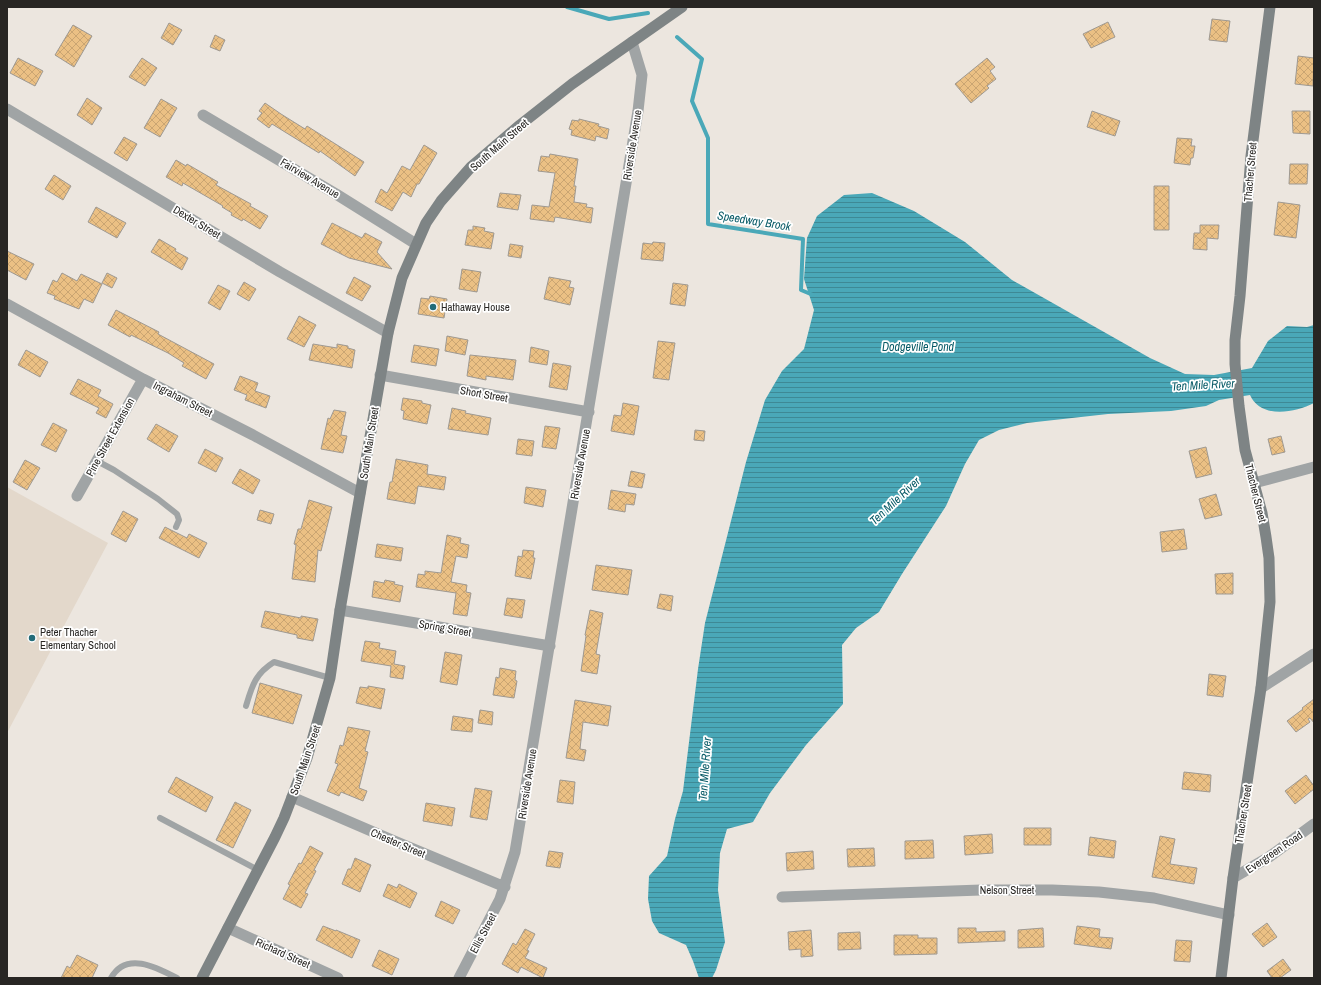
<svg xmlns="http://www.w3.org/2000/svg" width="1321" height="985" viewBox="0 0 1321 985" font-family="'Archivo Narrow',sans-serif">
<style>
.built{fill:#e3d8cb}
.water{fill:url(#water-rules)}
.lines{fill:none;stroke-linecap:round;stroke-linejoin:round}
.stream{stroke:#4aa8b8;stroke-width:4}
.building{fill:url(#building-cross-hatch);stroke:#9e9992}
.service{stroke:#a0a4a5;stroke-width:6}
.minor{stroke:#a0a4a5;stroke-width:11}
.secondary{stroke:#7e8485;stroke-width:11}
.poi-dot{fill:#246c79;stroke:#fff;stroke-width:1.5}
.labels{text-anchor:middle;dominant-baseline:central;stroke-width:3.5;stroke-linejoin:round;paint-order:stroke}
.street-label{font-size:11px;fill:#282623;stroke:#fff}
.poi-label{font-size:11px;fill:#282623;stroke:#fff;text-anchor:start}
.water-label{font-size:12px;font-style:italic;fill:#095b67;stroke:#fff}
</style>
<defs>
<pattern id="water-rules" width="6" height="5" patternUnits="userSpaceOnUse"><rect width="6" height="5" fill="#4aa8b8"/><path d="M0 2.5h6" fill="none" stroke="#3e8995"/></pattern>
<pattern id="building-cross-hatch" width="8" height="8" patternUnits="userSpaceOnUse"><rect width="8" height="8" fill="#ebc084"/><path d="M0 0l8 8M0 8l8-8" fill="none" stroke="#caa572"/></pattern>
</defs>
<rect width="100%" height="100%" fill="#ece6df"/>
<path class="built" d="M 7,487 L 108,543 L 7,733 Z"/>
<path class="water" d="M 872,193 L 914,211 L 965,242 L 1012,280 L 1150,358 L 1185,374 L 1214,375 L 1252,368 L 1268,341 L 1287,326 L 1307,327 L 1314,325 L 1314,403 C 1294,413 1261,419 1250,395 L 1219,400 L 1206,406 L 1171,411 L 1108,414 L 1027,423 L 999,430 L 979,440 L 965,464 L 946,506 L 902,574 L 879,612 L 856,628 L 842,645 L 843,704 L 806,745 L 770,793 L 753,822 L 727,829 L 720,853 L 718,890 L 725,942 L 716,970 L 712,978 L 699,978 L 693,961 L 686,945 L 659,933 L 652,921 L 648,899 L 649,876 L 667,856 L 675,819 L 683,791 L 698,669 L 705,623 L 746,462 L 765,400 L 782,371 L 804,349 L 814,310 L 804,279 L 807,238 L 817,216 L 844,195 Z"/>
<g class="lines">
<path class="stream" d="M 567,7 L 609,19 L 648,13
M 677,37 L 702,59 L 692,101 L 708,138 L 708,224 L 803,239 L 801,290 L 813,295"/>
</g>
<path class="building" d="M 1212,19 L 1230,21 L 1227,42 L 1209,40 Z
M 1108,22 L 1115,37 L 1091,48 L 1083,34 Z
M 169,23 L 182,30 L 173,45 L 161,38 Z
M 73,25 L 92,36 L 74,67 L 55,55 Z
M 215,35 L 225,40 L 220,51 L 210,47 Z
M 1298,56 L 1314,58 L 1313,86 L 1295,84 Z
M 18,58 L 43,71 L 35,86 L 10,73 Z
M 142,58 L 157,68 L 145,86 L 129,77 Z
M 987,58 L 995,67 L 990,71 L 996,79 L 987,86 L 989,88 L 971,103 L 955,84 Z
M 87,98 L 102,108 L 92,125 L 77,115 Z
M 161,99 L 177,108 L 160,137 L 144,128 Z
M 265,103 L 281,114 L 305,129 L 307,126 L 364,162 L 355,176 L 320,151 L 319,153 L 272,124 L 269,128 L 257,119 L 262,113 L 259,111 Z
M 1092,111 L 1120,121 L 1115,136 L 1087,127 Z
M 1292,111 L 1310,111 L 1310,134 L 1293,133 Z
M 579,119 L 599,124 L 598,126 L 609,129 L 607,139 L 596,136 L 595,141 L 571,135 L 572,130 L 569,129 L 572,120 L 579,121 Z
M 124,137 L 137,144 L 127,161 L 114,153 Z
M 1177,138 L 1192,139 L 1191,146 L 1195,146 L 1193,158 L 1191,158 L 1190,165 L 1174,163 Z
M 424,145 L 437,153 L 419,184 L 417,184 L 411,197 L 403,192 L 392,211 L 375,202 L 381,189 L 387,193 L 402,166 L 410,170 Z
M 550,154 L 578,159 L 574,186 L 576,186 L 574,202 L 587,204 L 586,207 L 593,208 L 591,223 L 555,217 L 554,222 L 530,219 L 532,205 L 549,207 L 555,173 L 538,171 L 541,156 L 549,157 Z
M 176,160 L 186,166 L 187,164 L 218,182 L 216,185 L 251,204 L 250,206 L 268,216 L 260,229 L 243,219 L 242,221 L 231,215 L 232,213 L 222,207 L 223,206 L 183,183 L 182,186 L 166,177 Z
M 1290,164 L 1308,164 L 1307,184 L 1289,184 Z
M 54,175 L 71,186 L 63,200 L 45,189 Z
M 1154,186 L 1169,186 L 1169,230 L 1154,230 Z
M 500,193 L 521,195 L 518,210 L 497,207 Z
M 1278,202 L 1300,205 L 1296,238 L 1274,235 Z
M 96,207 L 126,223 L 117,238 L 88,222 Z
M 332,223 L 362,238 L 365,233 L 382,242 L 377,252 L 392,269 L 349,258 L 321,244 Z
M 1200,225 L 1219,225 L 1218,239 L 1207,238 L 1207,250 L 1193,249 L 1194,233 L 1200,233 Z
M 473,226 L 485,228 L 484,231 L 494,233 L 491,249 L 465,245 L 468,230 L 473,230 Z
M 159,239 L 176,249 L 175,251 L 188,258 L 182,270 L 151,252 Z
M 653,242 L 665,243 L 663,261 L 641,259 L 643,243 L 652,244 Z
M 510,244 L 523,246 L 521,258 L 508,256 Z
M 7,251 L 34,264 L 26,280 L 7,270 Z
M 462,269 L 481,272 L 477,292 L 459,289 Z
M 62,273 L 77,281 L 81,274 L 102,284 L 93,303 L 84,299 L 79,309 L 54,299 L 55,296 L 47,293 L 53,280 L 57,282 Z
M 107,273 L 117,278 L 112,288 L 102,283 Z
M 354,277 L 371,286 L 362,301 L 346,293 Z
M 549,277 L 571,281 L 569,287 L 574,288 L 570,305 L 544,299 Z
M 244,282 L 256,289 L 249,301 L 237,294 Z
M 673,283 L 688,285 L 685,306 L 670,304 Z
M 218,285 L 230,291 L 220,310 L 208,303 Z
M 430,296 L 447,299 L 444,318 L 418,314 L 421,298 L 429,299 Z
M 116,310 L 159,332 L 158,334 L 214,364 L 206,379 L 182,366 L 184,363 L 168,353 L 131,335 L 130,337 L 108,325 Z
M 299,316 L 316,325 L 304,347 L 287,339 Z
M 447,336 L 468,340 L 465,355 L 445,351 Z
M 658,341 L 675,343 L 669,380 L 653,378 Z
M 313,344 L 337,348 L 337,344 L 348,346 L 348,348 L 355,350 L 352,368 L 309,360 Z
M 414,345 L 439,349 L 436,366 L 411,362 Z
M 531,347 L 549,351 L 547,365 L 529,362 Z
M 26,350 L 48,362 L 40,377 L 18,365 Z
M 470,355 L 516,360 L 513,380 L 486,376 L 486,380 L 467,376 Z
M 553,363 L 571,366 L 567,390 L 549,387 Z
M 240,376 L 258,383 L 255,391 L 270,396 L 266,408 L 245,400 L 247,395 L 234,390 Z
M 78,379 L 101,390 L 98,396 L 113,404 L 106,418 L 96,413 L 99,408 L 70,394 Z
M 403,398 L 422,401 L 422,403 L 431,405 L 427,424 L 403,419 L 404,411 L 401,410 Z
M 623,403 L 639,406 L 634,435 L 611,431 L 614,415 L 621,416 Z
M 452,408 L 466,411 L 465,413 L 491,418 L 488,435 L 448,429 Z
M 334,410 L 346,412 L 341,435 L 347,436 L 343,453 L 321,449 L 328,418 L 330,419 Z
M 53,423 L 67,430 L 56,452 L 41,445 Z
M 156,424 L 178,436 L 169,452 L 147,439 Z
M 545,426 L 560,428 L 556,449 L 542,447 Z
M 695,430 L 705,431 L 704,441 L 694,440 Z
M 1281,436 L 1285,452 L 1272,455 L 1268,439 Z
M 518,439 L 534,441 L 532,456 L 516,454 Z
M 1206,447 L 1212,474 L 1196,478 L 1189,451 Z
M 205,449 L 223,458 L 216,472 L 198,463 Z
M 396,459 L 428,465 L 427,474 L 446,477 L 444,490 L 418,486 L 415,504 L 387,499 L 390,482 L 392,482 Z
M 25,460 L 40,468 L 27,490 L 13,482 Z
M 240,469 L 260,480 L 253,494 L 232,483 Z
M 631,471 L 645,474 L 642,488 L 628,486 Z
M 526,487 L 546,490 L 543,507 L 524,503 Z
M 611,490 L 636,494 L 634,505 L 626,504 L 625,512 L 608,509 Z
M 1216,494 L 1222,515 L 1205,519 L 1199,499 Z
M 309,500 L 332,507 L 321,551 L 318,550 L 315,582 L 292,579 L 296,545 L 294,544 L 298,529 L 301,529 Z
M 260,510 L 274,514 L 271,524 L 257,520 Z
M 123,511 L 138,519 L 126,542 L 111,534 Z
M 165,527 L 187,538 L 189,534 L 207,543 L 199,558 L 159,538 Z
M 1184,529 L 1187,549 L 1162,552 L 1160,532 Z
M 447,535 L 461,538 L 460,543 L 469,545 L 467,558 L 456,556 L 451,582 L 467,585 L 466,592 L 471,593 L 467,616 L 453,614 L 456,593 L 416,587 L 418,574 L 425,575 L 425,571 L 441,573 Z
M 377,544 L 403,548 L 401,561 L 375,557 Z
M 523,550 L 534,551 L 533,558 L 535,558 L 531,579 L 515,576 L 518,556 L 522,557 Z
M 596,565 L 632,570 L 628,595 L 592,590 Z
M 1233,573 L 1233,594 L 1216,594 L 1215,574 Z
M 385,580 L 395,582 L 394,584 L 403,586 L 400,602 L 372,597 L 374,581 L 384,583 Z
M 660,594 L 673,596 L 671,611 L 657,608 Z
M 507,598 L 525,600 L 522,618 L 504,615 Z
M 590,610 L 603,613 L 596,654 L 600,655 L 597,674 L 581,671 L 586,636 L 585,635 Z
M 265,611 L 301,618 L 301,616 L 318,619 L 313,641 L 297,638 L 297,635 L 261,627 Z
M 365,641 L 380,643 L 379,648 L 396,651 L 394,664 L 405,666 L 403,679 L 390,677 L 391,666 L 361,661 Z
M 445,652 L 462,655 L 457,685 L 440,682 Z
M 500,668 L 516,671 L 515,680 L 517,681 L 514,698 L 493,695 L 496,677 L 499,678 Z
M 1209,674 L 1226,676 L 1223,697 L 1207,695 Z
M 260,683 L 302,695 L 293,724 L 252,713 Z
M 368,686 L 385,689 L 381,709 L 356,703 L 360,687 L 368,688 Z
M 1314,699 L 1314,723 L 1310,718 L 1308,719 L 1310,722 L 1296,732 L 1287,721 L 1303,709 L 1302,708 Z
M 575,700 L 611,706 L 608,726 L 583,722 L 580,749 L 586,750 L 584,761 L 566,758 Z
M 480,710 L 493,712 L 492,725 L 478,723 Z
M 453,716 L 473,719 L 472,732 L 451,730 Z
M 348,727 L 370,731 L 365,751 L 368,752 L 359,788 L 367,791 L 363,801 L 341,792 L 339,796 L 327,791 L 338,764 L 335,763 L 340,745 L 343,746 Z
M 1184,772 L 1211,775 L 1210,792 L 1182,789 Z
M 1306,775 L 1314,786 L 1314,789 L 1295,804 L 1285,791 Z
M 176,777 L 213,797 L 206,812 L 168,792 Z
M 560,780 L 575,782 L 573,804 L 557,802 Z
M 475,788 L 492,791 L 487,820 L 470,817 Z
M 235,802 L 251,810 L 233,848 L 216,840 Z
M 426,803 L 455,808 L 452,826 L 423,821 Z
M 1024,828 L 1051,828 L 1051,845 L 1024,845 Z
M 992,834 L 993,853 L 965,855 L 964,836 Z
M 1160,836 L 1175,839 L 1170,864 L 1197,868 L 1194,884 L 1152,877 Z
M 1090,837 L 1116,841 L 1114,858 L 1088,855 Z
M 933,840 L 934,858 L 905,859 L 905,841 Z
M 310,846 L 323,853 L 314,870 L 316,871 L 305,893 L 308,894 L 301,908 L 283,899 L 290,885 L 288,884 L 299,863 L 301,864 Z
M 874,848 L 875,866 L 848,867 L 847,849 Z
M 549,851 L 563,853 L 560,868 L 546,866 Z
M 813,851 L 814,869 L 787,871 L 786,853 Z
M 355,858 L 371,865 L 360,892 L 342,884 L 348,869 L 351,869 Z
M 388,884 L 397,888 L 399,884 L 417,893 L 410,908 L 383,896 Z
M 441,901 L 460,910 L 453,924 L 435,916 Z
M 1267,923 L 1277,937 L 1263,947 L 1252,934 Z
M 323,926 L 336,931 L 336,930 L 360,940 L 352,958 L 316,940 Z
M 1077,926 L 1100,929 L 1099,937 L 1113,938 L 1111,949 L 1074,944 Z
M 958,928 L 976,928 L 976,932 L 1005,931 L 1005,941 L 958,943 Z
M 1043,928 L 1044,947 L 1018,948 L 1018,930 Z
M 525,929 L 535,934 L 527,950 L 529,951 L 525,958 L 547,968 L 543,978 L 521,967 L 518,973 L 502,964 L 513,943 L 516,945 Z
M 811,930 L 813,956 L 801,957 L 801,949 L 789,950 L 788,932 Z
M 860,932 L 861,949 L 838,950 L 838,933 Z
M 894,935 L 918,935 L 918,938 L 937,938 L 937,954 L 894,955 Z
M 1176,940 L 1192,941 L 1190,962 L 1174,961 Z
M 379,950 L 399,959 L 392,975 L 372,966 Z
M 77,955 L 98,965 L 92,978 L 61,978 L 67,966 L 70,968 Z
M 1283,959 L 1291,970 L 1280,978 L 1272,978 L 1267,971 Z"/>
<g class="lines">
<path class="service" d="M 97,461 L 114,470 L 158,499 L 177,514 L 179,520 L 176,527
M 246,706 C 252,686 255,674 274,662 L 330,678
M 160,818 L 258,870
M 111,978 C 126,951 156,967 177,978"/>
<path class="minor" d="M 7,109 L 280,272 L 388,333
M 203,115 L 336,194 L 416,244
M 7,304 L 143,379 L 253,435 L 360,493
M 380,375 L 589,412
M 1254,483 L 1314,467
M 77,496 L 143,379
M 340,610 L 550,646
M 1261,688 L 1314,654
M 292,797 L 392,840 L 505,887
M 1233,878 L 1269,857 L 1314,824
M 782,897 L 981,890 L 1052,890 L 1099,892 L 1154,898 L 1229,915
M 228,928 L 338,978
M 459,978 L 500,899 L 515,852 L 638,111 L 642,75 L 632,42"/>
<path class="secondary" d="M 202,978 L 275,837 L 284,818 L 307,758 L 330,678 L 340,610 L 388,333 L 402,278 L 426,223 L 441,201 L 471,167 L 520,125 L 572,84 L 682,7
M 1221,978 L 1233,878 L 1261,688 L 1270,602 L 1269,558 L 1266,537 L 1262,513 L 1245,450 L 1239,406 L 1235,364 L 1235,340 L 1240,296 L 1251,156 L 1270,7"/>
</g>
<g class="poi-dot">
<circle cx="433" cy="307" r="4"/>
<circle cx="32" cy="638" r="4"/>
</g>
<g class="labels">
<g class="street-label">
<text transform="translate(499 145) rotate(-41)">South Main Street</text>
<text transform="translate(632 145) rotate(-81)">Riverside Avenue</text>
<text transform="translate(1250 172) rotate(-85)">Thacher Street</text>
<text transform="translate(310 178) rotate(31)">Fairview Avenue</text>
<text transform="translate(197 222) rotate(31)">Dexter Street</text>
<text transform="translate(484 394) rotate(10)">Short Street</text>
<text transform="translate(183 399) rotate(27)">Ingraham Street</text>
<text transform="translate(110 437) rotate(-61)">Pine Street Extension</text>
<text transform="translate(369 443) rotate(-81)">South Main Street</text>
<text transform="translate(580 464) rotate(-80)">Riverside Avenue</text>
<text transform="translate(1256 493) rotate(76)">Thacher Street</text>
<text transform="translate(445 628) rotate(10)">Spring Street</text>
<text transform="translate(305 760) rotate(-71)">South Main Street</text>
<text transform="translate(527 784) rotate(-81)">Riverside Avenue</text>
<text transform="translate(1243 814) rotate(-81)">Thacher Street</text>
<text transform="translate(398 843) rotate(23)">Chester Street</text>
<text transform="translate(1274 852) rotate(-34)">Evergreen Road</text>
<text x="1007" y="890">Nelson Street</text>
<text transform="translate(483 933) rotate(-62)">Ellis Street</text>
<text transform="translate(283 953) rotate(24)">Richard Street</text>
</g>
<g class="poi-label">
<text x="441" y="307">Hathaway House</text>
<text x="40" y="632">Peter Thacher<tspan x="40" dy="13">Elementary School</tspan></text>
</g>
<g class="water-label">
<text transform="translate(754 221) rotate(9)">Speedway Brook</text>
<text x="918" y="347">Dodgeville Pond</text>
<text transform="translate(1203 385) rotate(-3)">Ten Mile River</text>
<text transform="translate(895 501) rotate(-43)">Ten Mile River</text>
<text transform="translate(705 769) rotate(-86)">Ten Mile River</text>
</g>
</g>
<rect width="1321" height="985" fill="none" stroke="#282623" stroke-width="16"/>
</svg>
